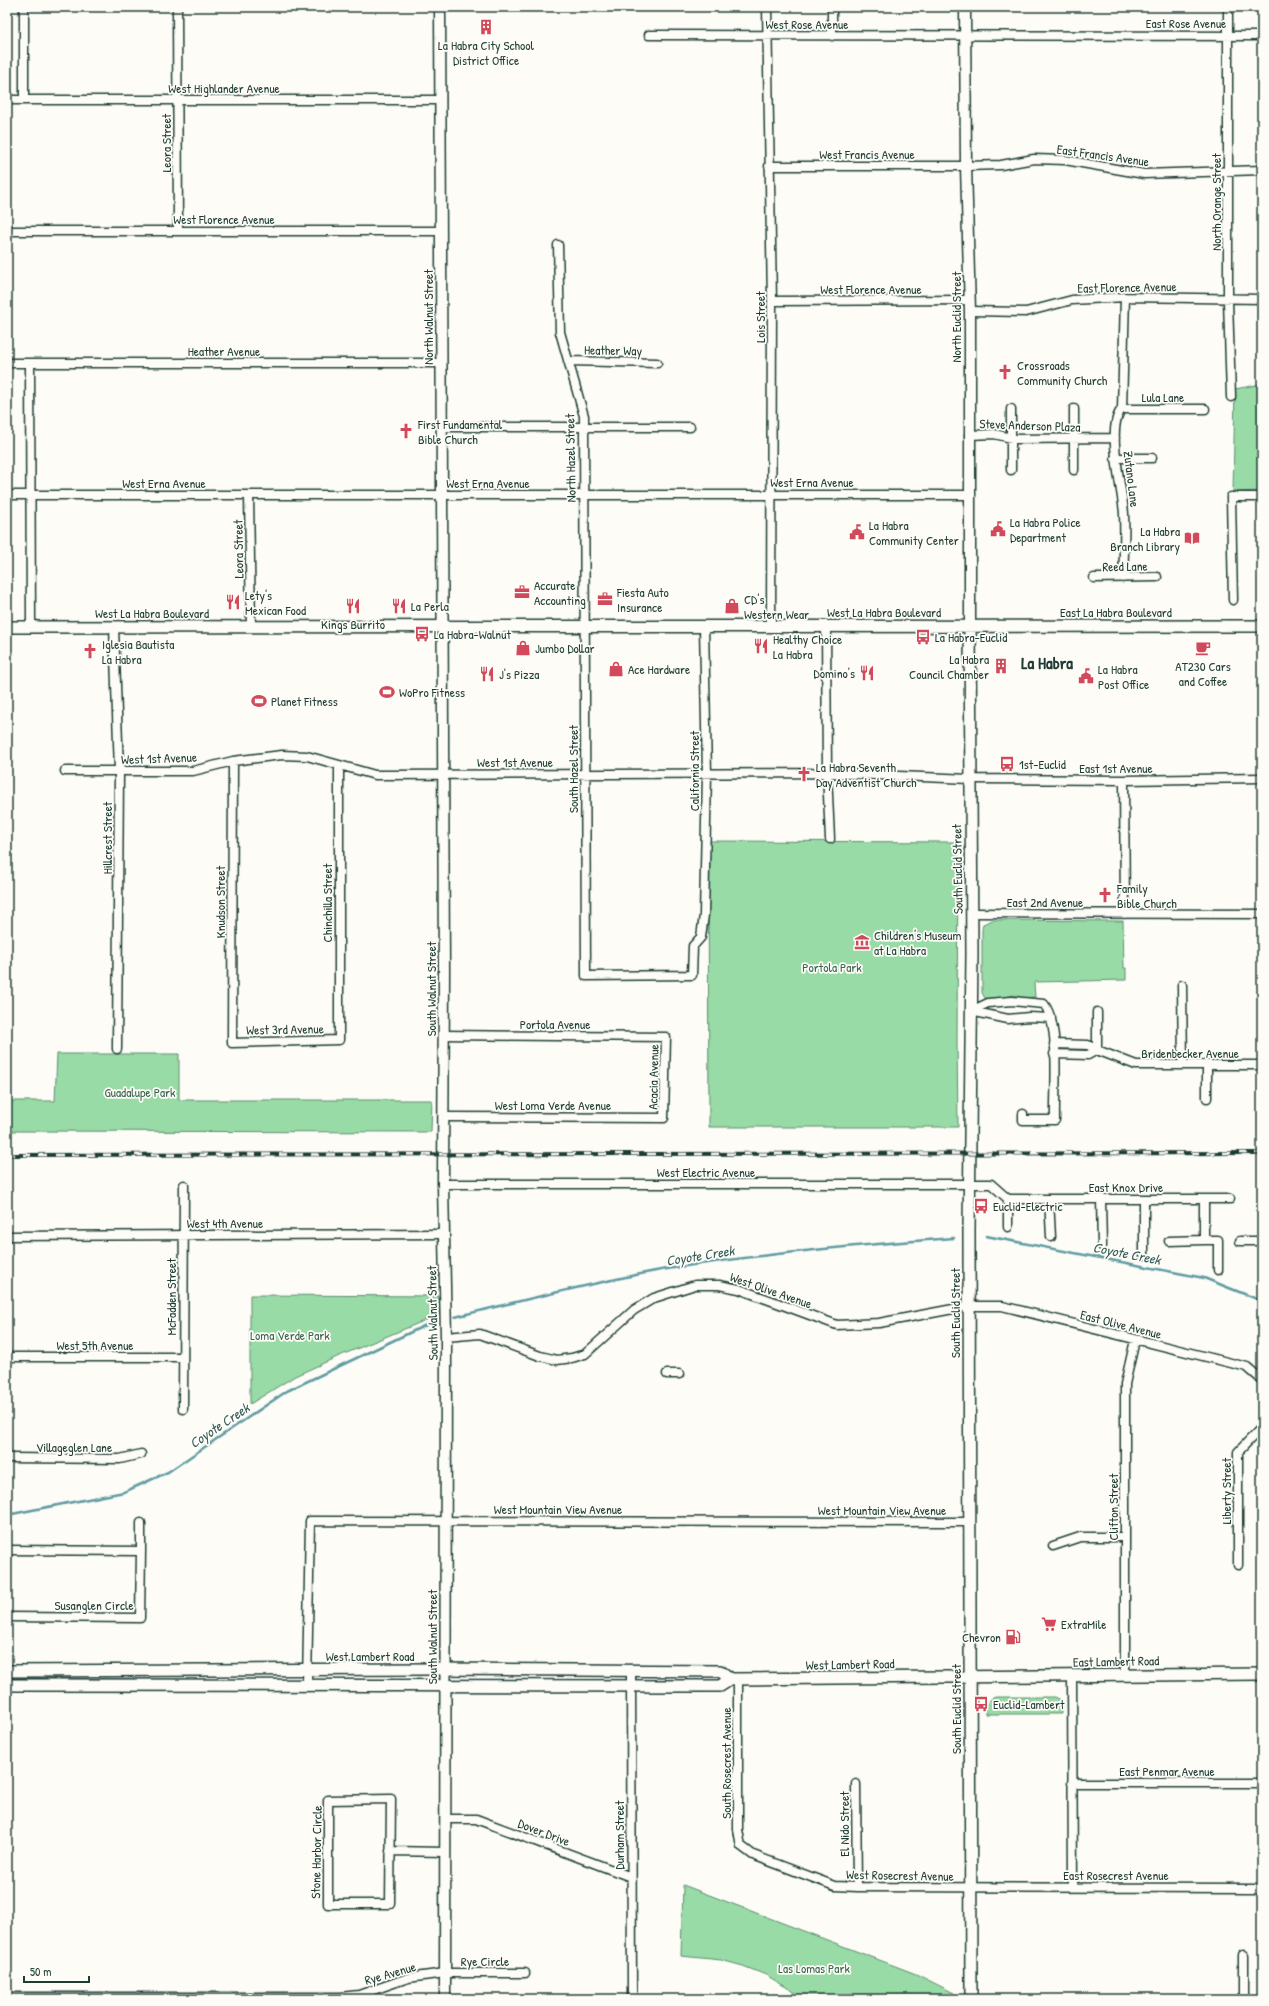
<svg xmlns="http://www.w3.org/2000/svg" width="1269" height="2006" viewBox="0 0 1269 2006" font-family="'Patrick Hand',sans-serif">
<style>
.green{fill:#98dba6;stroke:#5c8c6d}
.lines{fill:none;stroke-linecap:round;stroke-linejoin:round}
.stream{stroke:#609ba1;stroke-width:2.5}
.minor-casing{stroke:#1f3d34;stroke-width:11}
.tertiary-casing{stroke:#1f3d34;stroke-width:13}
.secondary-casing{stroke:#1f3d34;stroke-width:14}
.minor{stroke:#fdfcf7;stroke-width:8}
.tertiary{stroke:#fdfcf7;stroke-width:10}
.secondary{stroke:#fdfcf7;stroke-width:11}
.rail-casing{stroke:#1f3d34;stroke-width:4}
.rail{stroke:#fdfcf7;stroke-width:2.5;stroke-dasharray:8;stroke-linecap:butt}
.labels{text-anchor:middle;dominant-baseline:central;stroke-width:3.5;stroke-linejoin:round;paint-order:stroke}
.street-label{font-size:13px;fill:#1f3d34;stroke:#fdfcf7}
.poi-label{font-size:13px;fill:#1f3d34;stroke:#fdfcf7;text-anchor:start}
.park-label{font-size:13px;fill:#3d6450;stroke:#fdfcf7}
.water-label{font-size:14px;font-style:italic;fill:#355c58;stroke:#fdfcf7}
.district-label{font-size:17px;font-weight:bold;fill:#1f3d34;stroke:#fdfcf7}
</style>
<rect width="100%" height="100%" fill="#fdfcf7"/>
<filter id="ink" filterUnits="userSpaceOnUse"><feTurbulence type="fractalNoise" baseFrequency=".025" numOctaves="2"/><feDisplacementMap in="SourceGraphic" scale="8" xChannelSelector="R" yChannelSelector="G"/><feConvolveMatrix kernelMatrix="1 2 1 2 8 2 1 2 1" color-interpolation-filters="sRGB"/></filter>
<g filter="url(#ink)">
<path class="green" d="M 1262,384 L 1262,491 L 1233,492 L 1235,389 Z
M 708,841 L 958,842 L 957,1042 L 958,1127 L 709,1127 Z
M 993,920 L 1123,921 L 1124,968 L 1126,968 L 1126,980 L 1036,982 L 1034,983 L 1035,997 L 1022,998 L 1014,995 L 992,1000 L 985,998 L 982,993 L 982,930 L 983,924 Z
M 57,1054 L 179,1054 L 179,1100 L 432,1100 L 431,1132 L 7,1131 L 7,1101 L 55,1101 Z
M 250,1295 L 443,1296 L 443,1313 L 337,1357 L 295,1376 L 250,1404 Z
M 996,1697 L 1055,1697 L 1061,1700 L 1062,1714 L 986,1714 C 986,1706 987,1699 996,1697 Z
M 683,1885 L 916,1974 L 954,1993 L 954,1999 L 806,1999 L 766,1975 L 743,1966 L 721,1960 L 681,1956 Z"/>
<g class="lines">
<path class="stream" d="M 986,1236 L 1204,1278 L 1262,1301
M 455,1317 C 523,1300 592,1283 661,1270 C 758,1254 856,1245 954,1238
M 7,1515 L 124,1492 L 168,1472 L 287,1391 L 426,1325 L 434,1323"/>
<g class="minor-casing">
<path id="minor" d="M 24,7 L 24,100
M 177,7 L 178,231
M 767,7 L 772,301 L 771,626
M 832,7 L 832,36
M 1228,7 L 1228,300 L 1231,397
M 649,35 L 1262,36
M 7,100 L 441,100
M 769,166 L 966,166 L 1001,165 L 1034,159 L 1065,160 L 1144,174 L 1262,170
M 7,231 L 441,231
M 558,245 L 560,332 L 584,416 L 586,976 L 692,975 L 693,946 L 701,937 L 704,915 L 707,774 L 704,626
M 772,301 L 970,300
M 970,311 L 1026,312 L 1072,300 L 1125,297 L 1262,299
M 568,361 L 657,363
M 7,363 L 442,363
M 30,363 L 31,627
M 1122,409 C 1105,426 1123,491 1124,514 C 1125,535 1124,557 1123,578
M 1122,409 L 1125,297
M 1122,409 L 1205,409
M 442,427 L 690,427
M 969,435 L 994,434 L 1016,439 L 1115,438
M 1115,458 L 1152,458
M 1011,470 L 1011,409
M 1074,470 L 1074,409
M 7,495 L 969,495
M 249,495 L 251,627
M 1094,578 L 1157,577
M 1233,600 L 1231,497 L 1262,497
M 826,626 L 827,773 L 830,839
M 114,627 L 119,771 L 117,1049
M 233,761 L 232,1043 L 339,1040 L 339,766
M 65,771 L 193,771 L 233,761 L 282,755 L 307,756 L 375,775 L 827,773 L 970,779 L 1124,780 L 1262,778
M 1124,780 L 1125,914
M 971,913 L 1262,914
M 1182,985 L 1183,1065
M 971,1011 L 988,1003 L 1012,1001 L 1044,1004 C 1061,1026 1054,1092 1055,1120 L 1023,1120 L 1023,1114
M 971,1011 L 1008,1019 L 1029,1017 L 1051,1018
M 1054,1044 L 1088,1045 L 1097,1050 L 1136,1065 L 1262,1065
M 1097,1050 L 1097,1012
M 1054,1054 L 1088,1055 L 1097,1050
M 1207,1065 L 1207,1098
M 443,1117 L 664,1118 L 666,1037 L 443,1035
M 443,1184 L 991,1184 L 1008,1199 L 1204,1199 L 1204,1240 L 1218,1240 L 1218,1270
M 1049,1199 L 1051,1237
M 1101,1199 L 1102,1246
M 1144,1199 L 1144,1255
M 1204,1199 L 1230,1199
M 1008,1227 L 1008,1199
M 7,1236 L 443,1234
M 1169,1241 L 1204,1240
M 1240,1241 L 1262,1241
M 446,1337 L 480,1334 L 540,1356 L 557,1360 L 572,1358 L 585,1354 L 634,1310 L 654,1298 L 695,1285 L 719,1285 L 739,1289 L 837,1325 L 879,1323 L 969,1306 L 1002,1306 L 1247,1367 L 1262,1380
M 7,1357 L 183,1357
M 667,1374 L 679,1374
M 183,1409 L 184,1185
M 7,1458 L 120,1459 L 141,1454
M 1053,1546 L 1080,1537 L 1125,1537
M 7,1550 L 141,1551 L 140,1618 L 7,1617
M 141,1551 L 141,1523
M 1238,1565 L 1238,1452 L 1262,1427
M 631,1671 L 632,1999
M 1125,1675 L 1125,1384 L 1135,1340
M 1072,1676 L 1073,1887
M 738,1679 L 738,1830 L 741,1846 L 753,1855 L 835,1886 L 857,1887 L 1262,1888
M 307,1685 L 310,1521 L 969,1522
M 1072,1783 L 1262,1783
M 856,1784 L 857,1887
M 391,1799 L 390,1904 L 328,1904 L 328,1800 Z
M 446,1819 L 476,1819 L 631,1877
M 390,1851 L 445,1852
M 7,1997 L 340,1997 L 359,1995 L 408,1978 L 445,1973 L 525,1973
M 1243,1999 L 1243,1956"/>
</g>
<g class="tertiary-casing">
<path id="tertiary" d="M 440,7 L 444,973 L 443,1184 L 446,1337 L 445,1999
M 965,7 L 966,166 L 970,311 L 970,626"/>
</g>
<g class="secondary-casing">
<path id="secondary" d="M 970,626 L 972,953 L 969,1230 L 971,1999
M 7,627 L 1262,626
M 7,1671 L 430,1669 L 720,1671 L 731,1679
M 7,1685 L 720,1686 L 731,1679 L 1262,1674"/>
</g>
<use href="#minor" class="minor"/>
<use href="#tertiary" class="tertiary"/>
<use href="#secondary" class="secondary"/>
<g class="rail-casing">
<path id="rail" d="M 7,1155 L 1262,1153"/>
</g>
<use href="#rail" class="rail"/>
</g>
</g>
<defs>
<g id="building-bare" transform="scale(1.2)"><path d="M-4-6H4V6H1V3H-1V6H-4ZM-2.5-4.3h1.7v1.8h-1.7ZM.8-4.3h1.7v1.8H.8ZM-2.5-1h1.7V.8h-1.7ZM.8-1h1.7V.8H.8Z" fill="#d1495b" stroke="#fdfcf7" stroke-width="2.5" paint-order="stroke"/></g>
<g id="church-bare" transform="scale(1.2)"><path d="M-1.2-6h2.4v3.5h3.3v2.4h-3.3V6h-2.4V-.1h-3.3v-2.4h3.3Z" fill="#d1495b" stroke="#fdfcf7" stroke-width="2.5" paint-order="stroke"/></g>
<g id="civic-bare" transform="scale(1.2)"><path d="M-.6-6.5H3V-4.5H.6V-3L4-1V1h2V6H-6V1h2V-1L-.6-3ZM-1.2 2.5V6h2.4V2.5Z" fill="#d1495b" stroke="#fdfcf7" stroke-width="2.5" paint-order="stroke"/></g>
<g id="library-bare" transform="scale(1.2)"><path d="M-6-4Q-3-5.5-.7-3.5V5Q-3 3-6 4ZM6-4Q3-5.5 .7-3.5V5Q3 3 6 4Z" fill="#d1495b" stroke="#fdfcf7" stroke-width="2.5" paint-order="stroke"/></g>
<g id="office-bare" transform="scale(1.2)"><path d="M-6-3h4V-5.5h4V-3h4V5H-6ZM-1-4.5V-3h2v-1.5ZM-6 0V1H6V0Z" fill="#d1495b" stroke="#fdfcf7" stroke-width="2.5" paint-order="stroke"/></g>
<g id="restaurant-bare" transform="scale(1.2)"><path d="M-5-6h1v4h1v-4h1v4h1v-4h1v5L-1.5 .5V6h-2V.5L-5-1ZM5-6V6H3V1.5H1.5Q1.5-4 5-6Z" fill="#d1495b" stroke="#fdfcf7" stroke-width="2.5" paint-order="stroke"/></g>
<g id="shop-bare" transform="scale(1.2)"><path d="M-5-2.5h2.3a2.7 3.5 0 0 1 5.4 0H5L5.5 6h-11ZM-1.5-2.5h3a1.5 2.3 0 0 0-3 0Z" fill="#d1495b" stroke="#fdfcf7" stroke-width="2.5" paint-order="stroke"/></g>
<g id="bus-bare" transform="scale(1.2)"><path d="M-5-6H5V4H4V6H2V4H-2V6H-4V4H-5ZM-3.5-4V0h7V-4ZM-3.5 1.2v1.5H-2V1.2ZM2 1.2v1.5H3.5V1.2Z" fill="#d1495b" stroke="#fdfcf7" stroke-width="2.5" paint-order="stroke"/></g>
<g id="cafe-bare" transform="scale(1.2)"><path d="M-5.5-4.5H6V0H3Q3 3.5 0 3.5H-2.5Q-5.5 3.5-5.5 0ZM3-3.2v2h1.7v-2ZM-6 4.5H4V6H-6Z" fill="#d1495b" stroke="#fdfcf7" stroke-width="2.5" paint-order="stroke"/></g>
<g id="stadium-bare" transform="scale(1.2)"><path d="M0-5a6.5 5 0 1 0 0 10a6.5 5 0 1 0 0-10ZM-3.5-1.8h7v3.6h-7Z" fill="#d1495b" stroke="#fdfcf7" stroke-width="2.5" paint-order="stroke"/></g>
<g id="museum-bare" transform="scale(1.2)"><path d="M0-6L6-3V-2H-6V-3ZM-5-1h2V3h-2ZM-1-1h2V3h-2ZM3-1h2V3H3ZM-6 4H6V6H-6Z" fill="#d1495b" stroke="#fdfcf7" stroke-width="2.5" paint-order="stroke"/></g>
<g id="supermarket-bare" transform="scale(1.2)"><path d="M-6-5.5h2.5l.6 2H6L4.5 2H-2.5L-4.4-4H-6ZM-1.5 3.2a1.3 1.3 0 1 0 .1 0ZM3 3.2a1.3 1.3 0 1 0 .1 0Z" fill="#d1495b" stroke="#fdfcf7" stroke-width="2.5" paint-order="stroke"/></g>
<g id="fuel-bare" transform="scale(1.2)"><path d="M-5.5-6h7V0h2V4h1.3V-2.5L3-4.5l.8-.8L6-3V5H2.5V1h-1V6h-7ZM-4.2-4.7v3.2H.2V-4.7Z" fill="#d1495b" stroke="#fdfcf7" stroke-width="2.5" paint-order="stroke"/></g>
</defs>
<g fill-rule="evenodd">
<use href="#building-bare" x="486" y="27"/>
<use href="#church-bare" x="1005" y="372"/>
<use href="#church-bare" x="406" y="431"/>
<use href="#civic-bare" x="998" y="529"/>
<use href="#civic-bare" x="857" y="532"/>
<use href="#library-bare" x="1192" y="538"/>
<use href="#office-bare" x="522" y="592"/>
<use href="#office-bare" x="605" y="599"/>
<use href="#restaurant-bare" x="233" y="602"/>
<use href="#restaurant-bare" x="353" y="606"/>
<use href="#restaurant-bare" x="399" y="606"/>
<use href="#shop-bare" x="732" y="606"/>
<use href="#bus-bare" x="422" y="634"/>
<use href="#bus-bare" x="923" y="637"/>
<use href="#restaurant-bare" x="761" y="646"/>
<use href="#shop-bare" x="523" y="648"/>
<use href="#cafe-bare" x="1203" y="648"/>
<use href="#church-bare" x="90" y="651"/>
<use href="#building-bare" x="1001" y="666"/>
<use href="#shop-bare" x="616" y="669"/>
<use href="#restaurant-bare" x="867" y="673"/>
<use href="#restaurant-bare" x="487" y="674"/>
<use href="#civic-bare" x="1086" y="676"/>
<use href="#stadium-bare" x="387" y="692"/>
<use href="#stadium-bare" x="259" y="701"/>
<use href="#bus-bare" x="1007" y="764"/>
<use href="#church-bare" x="804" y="774"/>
<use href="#church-bare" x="1105" y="895"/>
<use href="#museum-bare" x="862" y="942"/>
<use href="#bus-bare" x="981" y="1206"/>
<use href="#supermarket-bare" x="1049" y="1624"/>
<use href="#fuel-bare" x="1013" y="1637"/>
<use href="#bus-bare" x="981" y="1704"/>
</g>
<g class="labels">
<g class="street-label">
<text x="1186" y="23">East Rose Avenue</text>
<text x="807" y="24">West Rose Avenue</text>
<text x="224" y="88">West Highlander Avenue</text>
<text transform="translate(166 143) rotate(-90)">Leora Street</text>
<text x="867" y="154">West Francis Avenue</text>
<text transform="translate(1103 155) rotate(8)">East Francis Avenue</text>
<text transform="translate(1216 202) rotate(-90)">North Orange Street</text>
<text x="224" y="219">West Florence Avenue</text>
<text transform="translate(1127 287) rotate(-1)">East Florence Avenue</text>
<text x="871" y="289">West Florence Avenue</text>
<text transform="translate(428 317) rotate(-90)">North Walnut Street</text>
<text transform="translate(760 317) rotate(-90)">Lois Street</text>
<text transform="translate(956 317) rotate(-90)">North Euclid Street</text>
<text transform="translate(613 350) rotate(1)">Heather Way</text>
<text x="224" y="351">Heather Avenue</text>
<text x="1163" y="397">Lula Lane</text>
<text transform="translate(1030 425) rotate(2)">Steve Anderson Plaza</text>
<text transform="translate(570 458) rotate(-91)">North Hazel Street</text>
<text transform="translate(1132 479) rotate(83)">Zutano Lane</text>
<text x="812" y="482">West Erna Avenue</text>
<text x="164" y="483">West Erna Avenue</text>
<text x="488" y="483">West Erna Avenue</text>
<text transform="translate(238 549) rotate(-91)">Leora Street</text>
<text transform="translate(1125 566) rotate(-1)">Reed Lane</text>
<text x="884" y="612">West La Habra Boulevard</text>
<text x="1116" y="612">East La Habra Boulevard</text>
<text x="152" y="613">West La Habra Boulevard</text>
<text transform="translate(159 758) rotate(-2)">West 1st Avenue</text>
<text x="515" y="762">West 1st Avenue</text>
<text x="1116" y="768">East 1st Avenue</text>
<text transform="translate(573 769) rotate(-90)">South Hazel Street</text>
<text transform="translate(694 771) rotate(-90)">California Street</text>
<text transform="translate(107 838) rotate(-90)">Hillcrest Street</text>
<text transform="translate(957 869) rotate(-91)">South Euclid Street</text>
<text transform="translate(220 902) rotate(-90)">Knudson Street</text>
<text x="1045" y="902">East 2nd Avenue</text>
<text transform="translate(327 903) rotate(-90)">Chinchilla Street</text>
<text transform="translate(431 989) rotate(-90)">South Walnut Street</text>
<text x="555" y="1024">Portola Avenue</text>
<text transform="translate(285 1029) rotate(-1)">West 3rd Avenue</text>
<text x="1190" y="1053">Bridenbecker Avenue</text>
<text transform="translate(653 1077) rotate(-89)">Acacia Avenue</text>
<text x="553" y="1105">West Loma Verde Avenue</text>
<text x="706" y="1172">West Electric Avenue</text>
<text x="1126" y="1187">East Knox Drive</text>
<text x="225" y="1223">West 4th Avenue</text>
<text transform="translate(771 1290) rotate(19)">West Olive Avenue</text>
<text transform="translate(171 1297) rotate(-90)">McFadden Street</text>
<text transform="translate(432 1313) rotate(-91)">South Walnut Street</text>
<text transform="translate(955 1313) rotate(-90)">South Euclid Street</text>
<text transform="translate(1121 1324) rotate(14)">East Olive Avenue</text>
<text x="95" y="1345">West 5th Avenue</text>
<text x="74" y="1447">Villageglen Lane</text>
<text transform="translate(1226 1491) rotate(-90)">Liberty Street</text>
<text transform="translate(1113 1507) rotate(-90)">Clifton Street</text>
<text x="558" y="1509">West Mountain View Avenue</text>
<text x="882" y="1510">West Mountain View Avenue</text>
<text x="94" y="1605">Susanglen Circle</text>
<text transform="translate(432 1637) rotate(-90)">South Walnut Street</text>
<text x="370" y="1656">West Lambert Road</text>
<text transform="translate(1116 1661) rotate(-1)">East Lambert Road</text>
<text transform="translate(850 1664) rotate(-1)">West Lambert Road</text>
<text transform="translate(956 1709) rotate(-90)">South Euclid Street</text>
<text transform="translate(726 1763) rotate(-90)">South Rosecrest Avenue</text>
<text x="1167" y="1771">East Penmar Avenue</text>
<text transform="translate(844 1824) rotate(-90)">El Nido Street</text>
<text transform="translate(544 1832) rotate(21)">Dover Drive</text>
<text transform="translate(619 1835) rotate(-90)">Durham Street</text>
<text transform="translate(316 1852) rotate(-89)">Stone Harbor Circle</text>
<text transform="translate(900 1875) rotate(1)">West Rosecrest Avenue</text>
<text x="1116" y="1875">East Rosecrest Avenue</text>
<text x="485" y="1961">Rye Circle</text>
<text transform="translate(390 1973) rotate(-16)">Rye Avenue</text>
</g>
<g class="poi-label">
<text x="486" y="45" text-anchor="middle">La Habra City School<tspan x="486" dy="15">District Office</tspan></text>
<text x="1017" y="365">Crossroads<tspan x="1017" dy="15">Community Church</tspan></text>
<text x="418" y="424">First Fundamental<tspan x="418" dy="15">Bible Church</tspan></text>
<text x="1010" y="522">La Habra Police<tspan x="1010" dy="15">Department</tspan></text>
<text x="869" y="525">La Habra<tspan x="869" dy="15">Community Center</tspan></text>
<text x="1180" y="531" text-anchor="end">La Habra<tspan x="1180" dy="15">Branch Library</tspan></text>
<text x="534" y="585">Accurate<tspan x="534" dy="15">Accounting</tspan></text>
<text x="617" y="592">Fiesta Auto<tspan x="617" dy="15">Insurance</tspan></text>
<text x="245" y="595">Lety's<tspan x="245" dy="15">Mexican Food</tspan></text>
<text x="744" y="599">CD's<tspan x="744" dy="15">Western Wear</tspan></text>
<text x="411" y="606">La Perla</text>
<text x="353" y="624" text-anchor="middle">Kings Burrito</text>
<text x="434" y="634">La Habra-Walnut</text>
<text x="935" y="637">La Habra-Euclid</text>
<text x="773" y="639">Healthy Choice<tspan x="773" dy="15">La Habra</tspan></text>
<text x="102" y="644">Iglesia Bautista<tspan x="102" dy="15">La Habra</tspan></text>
<text x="535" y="648">Jumbo Dollar</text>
<text x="989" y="659" text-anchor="end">La Habra<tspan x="989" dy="15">Council Chamber</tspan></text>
<text x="1203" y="666" text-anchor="middle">AT230 Cars<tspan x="1203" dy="15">and Coffee</tspan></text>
<text x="628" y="669">Ace Hardware</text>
<text x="1098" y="669">La Habra<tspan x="1098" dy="15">Post Office</tspan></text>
<text x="855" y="673" text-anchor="end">Domino's</text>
<text x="499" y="674">J's Pizza</text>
<text x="399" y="692">WoPro Fitness</text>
<text x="271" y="701">Planet Fitness</text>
<text x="1019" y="764">1st-Euclid</text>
<text x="816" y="767">La Habra Seventh<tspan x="816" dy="15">Day Adventist Church</tspan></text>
<text x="1117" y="888">Family<tspan x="1117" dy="15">Bible Church</tspan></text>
<text x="874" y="935">Children's Museum<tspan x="874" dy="15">at La Habra</tspan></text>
<text x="993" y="1206">Euclid-Electric</text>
<text x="1061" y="1624">ExtraMile</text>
<text x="1001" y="1637" text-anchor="end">Chevron</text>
<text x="993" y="1704">Euclid-Lambert</text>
</g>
<g class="park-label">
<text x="832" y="967">Portola Park</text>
<text x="140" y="1092">Guadalupe Park</text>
<text x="290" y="1335">Loma Verde Park</text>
<text x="814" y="1968">Las Lomas Park</text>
</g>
<g class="water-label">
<text transform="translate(1127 1253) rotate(11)">Coyote Creek</text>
<text transform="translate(700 1255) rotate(-9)">Coyote Creek</text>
<text transform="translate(219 1425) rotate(-34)">Coyote Creek</text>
</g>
<g class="district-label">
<text x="1047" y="662">La Habra</text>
</g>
</g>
<rect width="1269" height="2006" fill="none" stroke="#fdfcf7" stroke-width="24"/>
<rect x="12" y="12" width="1245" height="1982" fill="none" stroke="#1f3d34" stroke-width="1.5" filter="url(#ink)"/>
<path d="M24 1976v6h65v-6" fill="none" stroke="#1f3d34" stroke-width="2"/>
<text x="30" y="1976" font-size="12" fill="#1f3d34" stroke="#fdfcf7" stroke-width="3" paint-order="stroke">50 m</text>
</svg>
